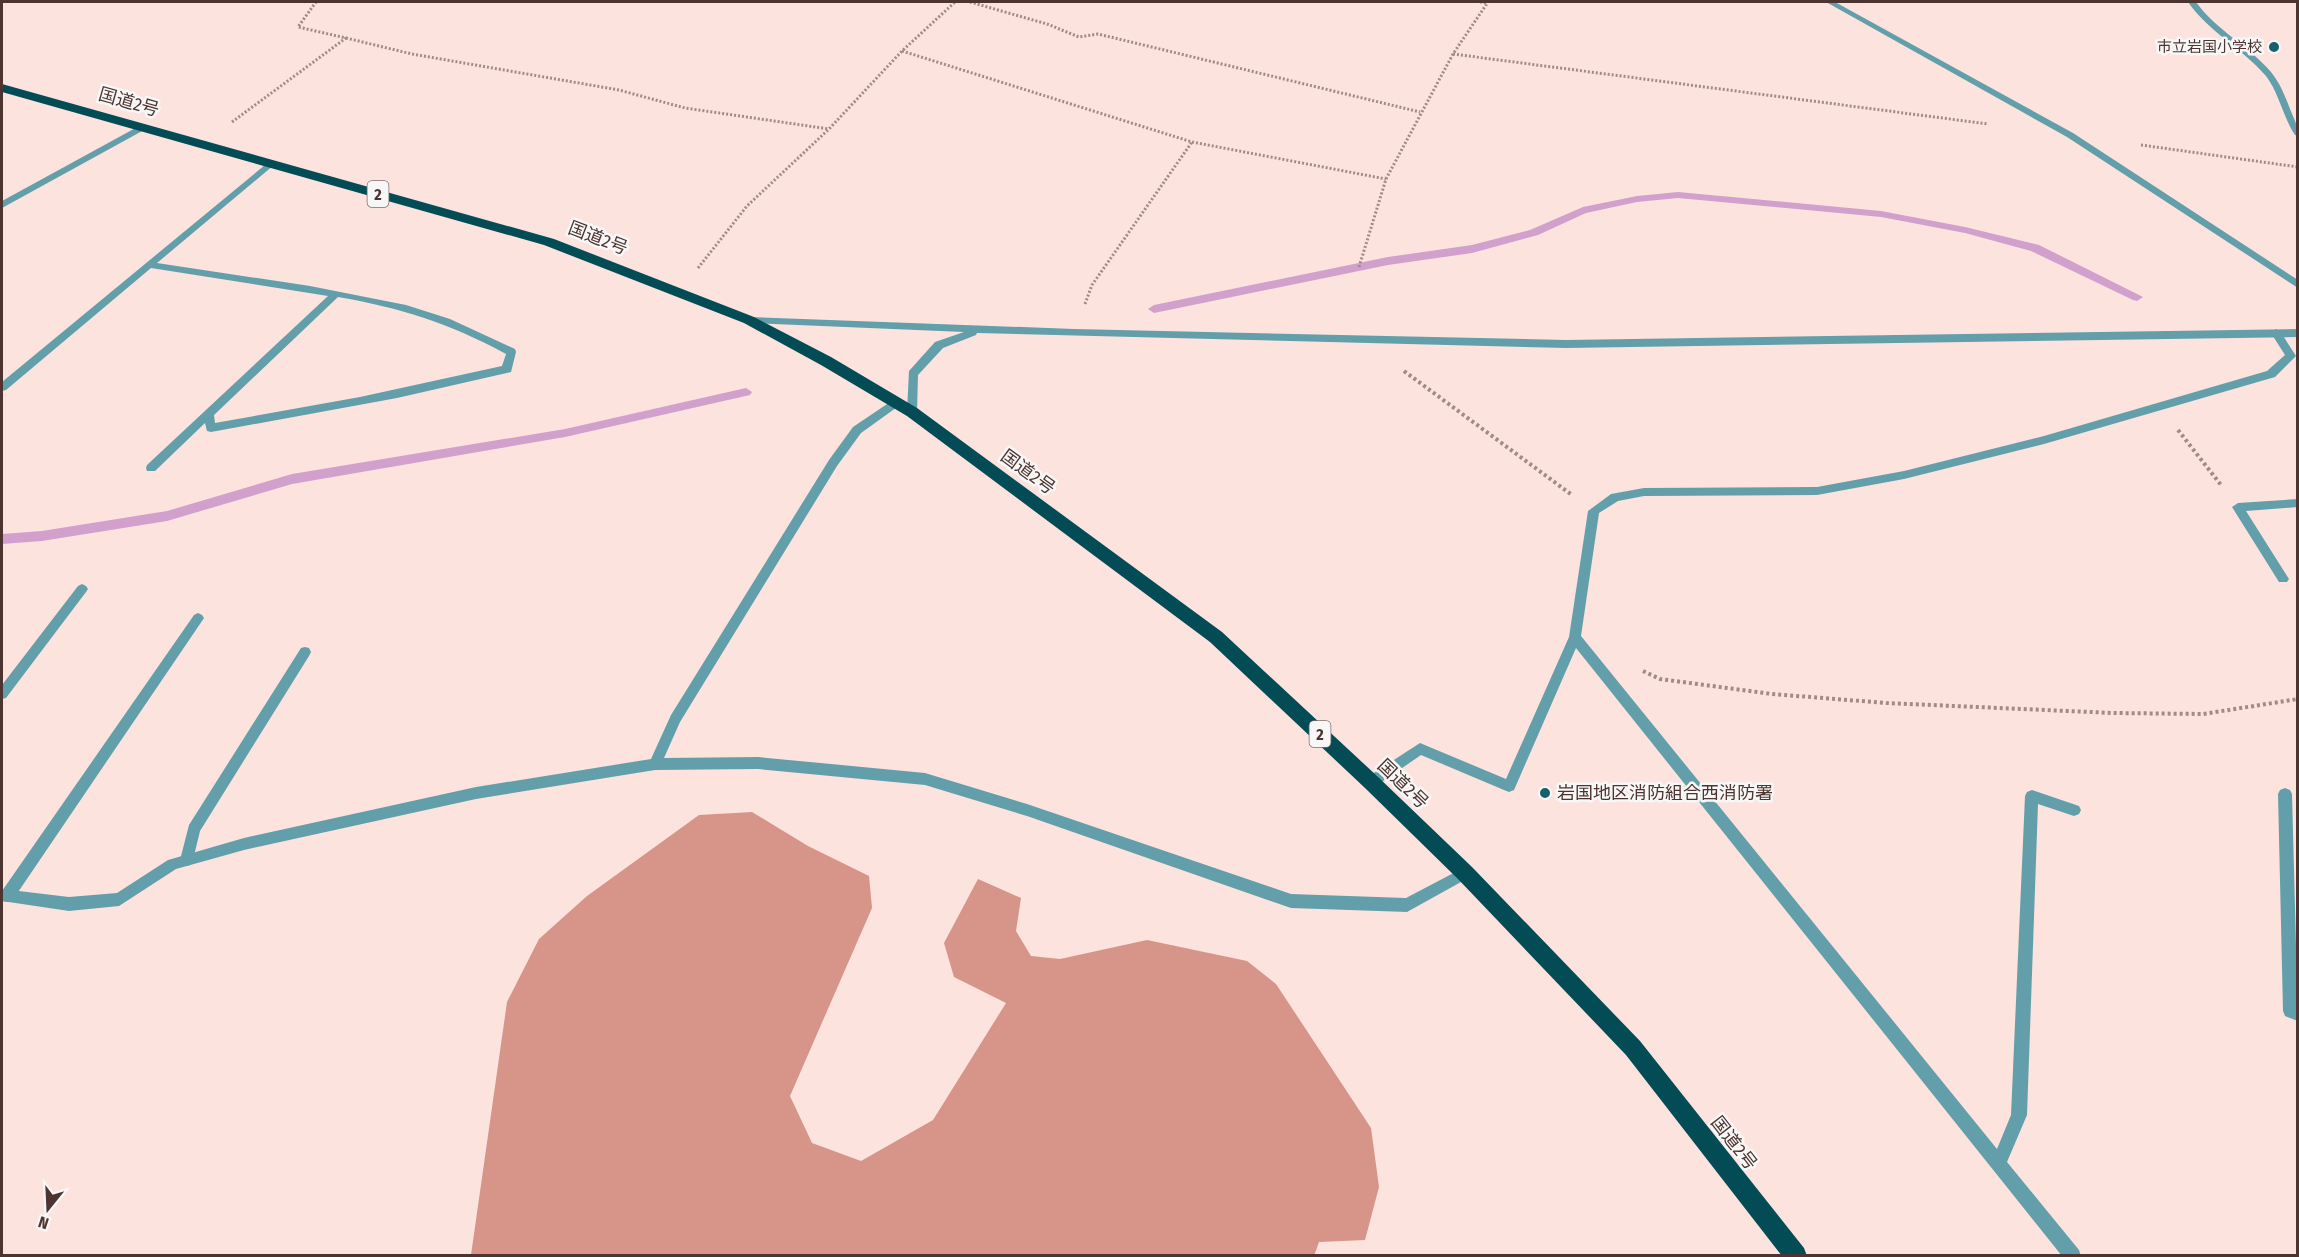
<svg xmlns="http://www.w3.org/2000/svg" width="2299" height="1257" viewBox="0 0 2299 1257" font-family="'Fira Sans Condensed','Noto Sans JP',sans-serif">
<style>
.forest{fill:#d79489}
.lines{fill:none;stroke-linecap:round;stroke-linejoin:round}
.stream{fill:#d1a0cd;fill-rule:evenodd}
.path-far1{stroke:#a38a86;stroke-width:3;stroke-dasharray:2 2;stroke-linecap:butt}
.path{stroke:#a38a86;stroke-width:4;stroke-dasharray:3 3;stroke-linecap:butt}
.service{fill:#639faa;fill-rule:evenodd}
.minor{fill:#639faa;fill-rule:evenodd}
.tertiary{fill:#639faa;fill-rule:evenodd}
.trunk{fill:#034c56;fill-rule:evenodd}
.poi-dot{fill:#15626d;stroke:#f7f7f7;stroke-width:2}
.labels{text-anchor:middle;dominant-baseline:central;stroke-width:5;stroke-linejoin:round;paint-order:stroke}
.far-poi-label{font-size:15px;fill:#4d3430;stroke:#f7f7f7;text-anchor:end}
.shield{fill:#f7f7f7;stroke:#806e6c;stroke-width:1.5}
.shield-label{font-size:16px;font-weight:bold;fill:#4d3430}
.street-label{font-size:18px;fill:#4d3430;stroke:#f7f7f7}
.poi-label{font-size:18px;fill:#4d3430;stroke:#f7f7f7;text-anchor:start}
</style>
<rect width="100%" height="100%" fill="#fce3de"/>
<path class="forest" d="M 752,812 L 808,846 L 869,876 L 872,908 L 790,1096 L 812,1143 L 861,1161 L 933,1120 L 1006,1003 L 954,977 L 944,943 L 978,879 L 1021,898 L 1016,931 L 1031,956 L 1060,959 L 1147,940 L 1247,961 L 1276,984 L 1371,1128 L 1379,1187 L 1365,1240 L 1319,1242 L 1314,1256 L 471,1255 L 507,1002 L 539,939 L 587,896 L 699,815 Z"/>
<g class="lines">
<path class="stream" d="M 1678,192 L 1881,211 L 1965,227 L 2039,245 L 2143,297 L 2137,301 L 2133,300 L 2031,251 L 1965,233 L 1881,217 L 1678,198 L 1637,202 L 1586,213 L 1538,235 L 1472,253 L 1388,265 L 1154,313 L 1148,309 L 1154,305 L 1388,257 L 1472,245 L 1530,230 L 1583,207 L 1637,196 Z
M 746,388 L 752,392 L 750,395 L 565,437 L 292,484 L 167,521 L 42,541 L 2,544 L 2,534 L 42,531 L 167,511 L 292,474 L 565,429 Z"/>
<path class="path-far1" d="M 970,2 L 1047,24 L 1079,37 L 1098,34 L 1420,112
M 1480,2 L 1487,3
M 346,38 L 412,54 L 619,90 L 685,108 L 829,129
M 902,51 L 1192,142 L 1386,179
M 1453,54 L 1988,124
M 232,122 L 346,38 L 298,27 L 316,2
M 2141,145 L 2298,167
M 1359,267 L 1386,179 L 1453,54 L 1488,2
M 698,268 L 747,206 L 829,129 L 902,51 L 955,2
M 1085,304 L 1092,285 L 1192,142"/>
<path class="path" d="M 1404,371 L 1572,495
M 2178,430 L 2221,485
M 1643,671 L 1660,679 L 1772,694 L 1886,703 L 2113,713 L 2203,714 L 2298,699"/>
<path class="service" d="M 82,584 L 86,586 L 88,589 L 86,592 L 6,698 L 2,699 L 2,685 L 78,586 Z
M 198,613 L 202,615 L 204,618 L 202,621 L 12,901 L 7,902 L 2,901 L 2,891 L 194,615 Z
M 305,647 L 309,648 L 311,652 L 309,656 L 200,831 L 192,864 L 187,866 L 182,864 L 180,860 L 189,825 L 301,648 Z"/>
<path class="minor" d="M 1826,2 L 1835,2 L 2073,133 L 2298,280 L 2298,288 L 2067,137 Z
M 2188,2 L 2196,2 C 2216,30 2248,45 2271,72 C 2280,83 2285,96 2290,109 C 2294,119 2298,125 2298,136 L 2295,135 C 2283,117 2279,93 2266,76 C 2242,48 2210,33 2188,2 Z
M 141,125 L 144,126 L 144,130 L 2,208 L 2,201 Z
M 271,160 L 276,163 L 274,165 L 157,263 L 310,286 L 406,305 L 450,319 L 515,349 L 516,352 L 511,372 L 397,398 L 211,432 L 207,431 L 205,423 L 155,471 L 147,471 L 146,468 L 147,465 L 328,296 L 151,268 L 6,390 L 2,391 L 2,382 ZM 338,297 C 401,308 449,323 506,354 L 502,366 L 360,397 L 215,423 L 214,415 Z
M 2276,329 L 2280,331 L 2296,356 L 2275,377 L 2044,444 L 1904,479 L 1817,495 L 1644,496 L 1618,501 L 1599,513 L 1581,636 L 1997,1149 L 2011,1115 L 2025,796 L 2027,792 L 2032,790 L 2079,806 L 2081,810 L 2079,814 L 2074,816 L 2038,804 L 2027,1115 L 2007,1162 L 2079,1250 L 2081,1256 L 2062,1256 L 1576,648 L 1514,790 L 1509,792 L 1504,790 L 1421,755 L 1376,786 L 1371,788 L 1366,786 L 1365,782 L 1366,778 L 1420,743 L 1506,779 L 1569,637 L 1588,511 L 1611,494 L 1644,488 L 1817,487 L 1904,471 L 2044,436 L 2267,371 L 2285,355 L 2271,333 Z
M 896,398 L 901,402 L 900,405 L 861,433 L 837,466 L 680,722 L 664,758 L 758,757 L 925,773 L 1027,804 L 1291,894 L 1406,898 L 1465,867 L 1470,869 L 1472,873 L 1470,877 L 1407,912 L 1291,908 L 1027,816 L 925,785 L 758,769 L 655,770 L 476,799 L 244,850 L 176,869 L 119,906 L 69,911 L 2,901 L 2,889 L 69,897 L 117,893 L 168,860 L 244,838 L 476,787 L 651,759 L 671,715 L 829,460 L 853,427 Z
M 2298,499 L 2298,507 L 2246,511 L 2289,579 L 2287,582 L 2279,582 L 2232,507 L 2238,503 Z
M 2285,788 L 2290,790 L 2292,794 L 2298,1021 L 2285,1016 L 2283,1011 L 2278,794 L 2280,790 Z"/>
<path class="tertiary" d="M 749,317 L 1074,329 L 1566,340 L 2298,329 L 2298,337 L 1566,348 L 977,333 L 976,335 L 943,348 L 918,375 L 917,412 L 912,416 L 907,412 L 909,371 L 935,342 L 964,332 L 749,323 L 744,320 Z"/>
<path class="trunk" d="M 2,84 L 554,239 L 754,317 L 831,357 L 917,408 L 1222,632 L 1377,776 L 1472,867 L 1640,1041 L 1804,1248 L 1807,1256 L 1782,1256 L 1626,1055 L 1458,879 L 1365,788 L 1210,642 L 907,416 L 821,365 L 744,323 L 544,245 L 2,92 Z"/>
</g>
<g class="poi-dot">
<circle cx="2274" cy="47" r="6"/>
<circle cx="1545" cy="793" r="6"/>
</g>
<g class="labels">
<g class="far-poi-label">
<text x="2262" y="47">市立岩国小学校</text>
</g>
<g class="shield">
<rect x="367.5" y="181" width="21" height="26" rx="4.5"/>
<rect x="1309.5" y="721" width="21" height="26" rx="4.5"/>
</g>
<g class="shield-label">
<text x="378" y="194">2</text>
<text x="1320" y="734">2</text>
</g>
<g class="street-label">
<text transform="translate(129 102) rotate(16)">国道2号</text>
<text transform="translate(598 238) rotate(21)">国道2号</text>
<text transform="translate(1028 472) rotate(36)">国道2号</text>
<text transform="translate(1403 784) rotate(44)">国道2号</text>
<text transform="translate(1734 1143) rotate(52)">国道2号</text>
</g>
<g class="poi-label">
<text x="1557" y="793">岩国地区消防組合西消防署</text>
</g>
</g>
<rect width="2299" height="1257" fill="none" stroke="#4d3430" stroke-width="6"/>
<g transform="translate(48 1209) rotate(198)" stroke="#f7f7f7" stroke-width="4.5" paint-order="stroke">
<path d="M0-4.5L10 22L0 15L-10 22Z" fill="#4d3430"/>
<text y="-9" font-size="16" font-weight="bold" text-anchor="middle" fill="#4d3430">N</text>
</g>
</svg>
